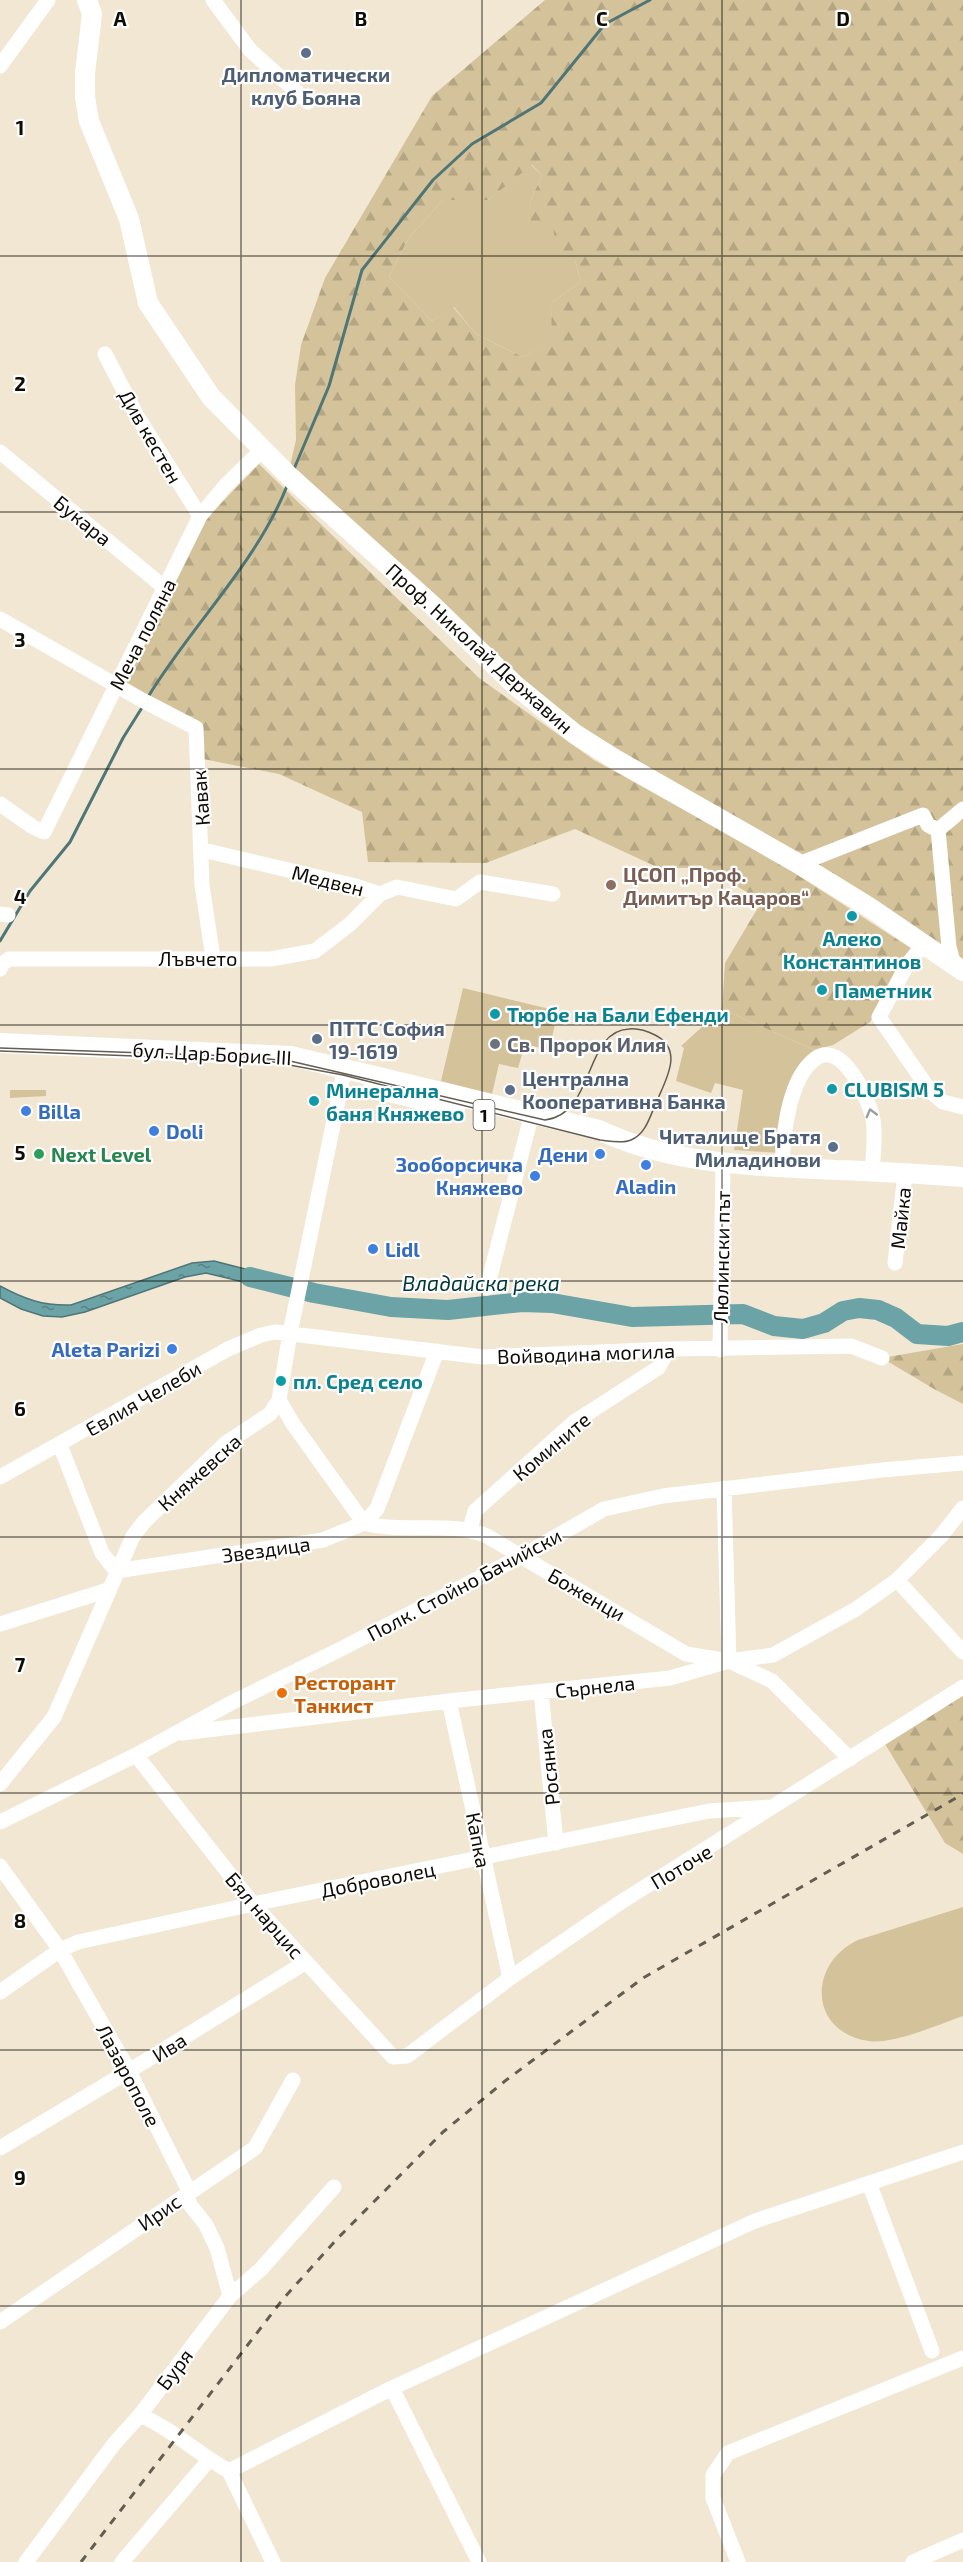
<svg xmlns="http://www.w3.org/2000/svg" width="963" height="2562" viewBox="0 0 963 2562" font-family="'Exo 2',sans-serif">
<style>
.green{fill:#d4c29a}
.forest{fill:url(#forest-firs);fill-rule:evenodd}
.water{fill:url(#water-ripples);stroke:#4f7676;stroke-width:1.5}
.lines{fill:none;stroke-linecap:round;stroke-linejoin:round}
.stream{stroke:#4f7676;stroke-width:3}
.river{stroke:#6ba3a6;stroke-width:20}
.minor{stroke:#fff;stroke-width:15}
.major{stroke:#fff;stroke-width:20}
.tram{stroke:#635d52;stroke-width:1.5}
.rail{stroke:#635d52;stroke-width:3;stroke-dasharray:8 8;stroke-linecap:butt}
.oneway{stroke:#9f9e9b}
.grid{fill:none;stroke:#0f0c06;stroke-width:1.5;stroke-opacity:0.55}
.service-dot{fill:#5c6f8a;stroke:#fff;stroke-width:2}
.education-dot{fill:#8d6e63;stroke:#fff;stroke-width:2}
.culture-dot{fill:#0f9aa8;stroke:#fff;stroke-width:2}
.worship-dot{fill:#6b7280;stroke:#fff;stroke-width:2}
.shop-dot{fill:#3f7fe0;stroke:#fff;stroke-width:2}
.leisure-dot{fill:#2e9e5b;stroke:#fff;stroke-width:2}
.food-dot{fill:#e8710a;stroke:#fff;stroke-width:2}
.labels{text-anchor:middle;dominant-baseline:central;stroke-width:4.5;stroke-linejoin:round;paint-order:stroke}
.shield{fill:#fff;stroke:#575551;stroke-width:1.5}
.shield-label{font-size:18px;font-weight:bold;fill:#0f0c06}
.service-label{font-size:20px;font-weight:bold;fill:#4e5e75;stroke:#fff;text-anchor:start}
.street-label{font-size:20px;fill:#0f0c06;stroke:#fff}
.education-label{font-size:20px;font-weight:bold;fill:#785e54;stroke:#fff;text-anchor:start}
.culture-label{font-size:20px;font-weight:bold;fill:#0d838f;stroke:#fff;text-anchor:start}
.worship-label{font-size:20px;font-weight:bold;fill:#5b616d;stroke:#fff;text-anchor:start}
.shop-label{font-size:20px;font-weight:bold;fill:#366cbe;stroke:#fff;text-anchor:start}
.leisure-label{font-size:20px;font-weight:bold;fill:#27864d;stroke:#fff;text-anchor:start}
.food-label{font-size:20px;font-weight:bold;fill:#c56008;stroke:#fff;text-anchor:start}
.water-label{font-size:21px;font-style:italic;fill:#00393c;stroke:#fff}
.grid-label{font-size:20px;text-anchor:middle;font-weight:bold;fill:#0f0c06;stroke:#fff;stroke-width:4.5;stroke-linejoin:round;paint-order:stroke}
</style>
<defs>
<pattern id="forest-firs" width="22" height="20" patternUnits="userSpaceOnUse" patternTransform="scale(1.5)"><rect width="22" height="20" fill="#d4c29a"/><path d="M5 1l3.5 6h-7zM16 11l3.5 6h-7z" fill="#b5a683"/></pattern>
<pattern id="water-ripples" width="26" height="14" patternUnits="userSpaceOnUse" patternTransform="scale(1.5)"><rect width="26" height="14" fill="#6ba3a6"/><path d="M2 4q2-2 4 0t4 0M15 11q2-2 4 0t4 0" fill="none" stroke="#568385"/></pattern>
</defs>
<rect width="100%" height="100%" fill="#f1e7d3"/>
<path class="green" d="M 531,165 L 542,175 L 529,204 L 532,223 L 553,217 L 575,260 L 581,282 L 551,303 L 553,340 L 523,357 L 476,334 L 454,307 L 432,321 L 389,277 L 408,239 L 443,200 L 488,200 Z
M 463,988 L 558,1011 L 549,1050 L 525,1044 L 518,1068 L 499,1064 L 492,1094 L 441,1081 Z
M 722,1009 L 814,1050 L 793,1084 L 780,1153 L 734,1150 L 743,1090 L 715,1083 L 711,1093 L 676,1081 L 684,1048 L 681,1046 Z
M 10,1090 L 46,1090 L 46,1096 L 10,1098 Z
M 963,1907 L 963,2016 C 940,2024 892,2045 869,2041 C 809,2033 807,1964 858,1940 Z"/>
<path class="forest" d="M 545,0 L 963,0 L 963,960 L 592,739 L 527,692 L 289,470 L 296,440 L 295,385 L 301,345 L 325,278 L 432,96 ZM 532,165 L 542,175 L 529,204 L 531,224 L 553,218 L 555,253 L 575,260 L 581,282 L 551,303 L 552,340 L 523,357 L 476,334 L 453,307 L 432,321 L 389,277 L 408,239 L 443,200 L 488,200 Z
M 259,464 L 479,678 L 594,760 L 765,854 L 912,949 L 870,1022 L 833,1045 L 814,1050 L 722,1009 L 725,963 L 762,901 L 706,868 L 659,868 L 575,829 L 486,863 L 368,862 L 362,812 L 279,774 L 198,758 L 196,724 L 125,683 L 206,519 Z
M 963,1344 L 963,1404 L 934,1389 L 882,1358 Z
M 963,1687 L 963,1854 L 945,1843 L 882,1739 Z"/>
<path class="water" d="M 214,1261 L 276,1277 L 273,1289 L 206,1273 L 185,1277 L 85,1312 L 62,1317 L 43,1316 L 21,1309 L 0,1298 L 0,1286 C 24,1299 43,1306 71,1305 L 192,1263 Z"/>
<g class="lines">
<path class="stream" d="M 294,469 L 329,386 L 362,270 L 433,180 L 472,144 L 541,103 L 605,24 L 650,0
M 148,697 C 191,626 256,564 287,486
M 0,941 L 30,891 L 70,842 L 123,738 L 143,706"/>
<path class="river" d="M 250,1277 L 314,1293 L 391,1307 L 448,1310 L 522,1302 L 552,1303 L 632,1317 L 743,1314 L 774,1326 L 803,1329 L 824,1323 L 843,1311 L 859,1308 L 878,1310 L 896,1318 L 917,1334 L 948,1336 L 963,1332"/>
<path class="minor" d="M 213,0 L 250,50 L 308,102
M 0,66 L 48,0
M 105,354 L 137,416 L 200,516
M 0,452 L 165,588
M 0,619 L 142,700 L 196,728 L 202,885 L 213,958
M 0,804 L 33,827 L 44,832 L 200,516 L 225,486 L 262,450
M 938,830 L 949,947 L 954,965
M 938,830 L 963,809
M 203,850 L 356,886 L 380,894
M 799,864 L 923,815 L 928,825 L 938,830
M 0,914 L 8,915
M 923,945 L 907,965 L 879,1017 L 930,1091 L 943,1102 L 963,1107
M 0,969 L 2,964 L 9,959 L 271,959 L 315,951 L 350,924 L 380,894 L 397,887 L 456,899 L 480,882 L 553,894
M 782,1167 C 783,1137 788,1079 815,1059 C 842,1038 870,1101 873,1120 C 876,1137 873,1155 872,1171
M 895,1263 L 905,1173
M 487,1288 L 532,1113
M 720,1350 L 723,1163
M 279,1400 L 293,1424 L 364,1523 C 404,1534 449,1520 487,1536 L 686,1654 L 729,1661 L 772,1681 L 850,1759
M 60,1445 L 102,1553 L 116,1571 L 323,1540 L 364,1523 L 377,1509 L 437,1351
M 0,1477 L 228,1349 L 261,1335 L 275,1332 L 483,1357 L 669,1349 L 851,1346 L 882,1358
M 724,1488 L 729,1661
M 470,1529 L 475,1511 L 574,1422 L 658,1368 L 669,1349
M 897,1580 L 963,1652
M 0,1624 L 108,1590
M 541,1692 L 556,1843
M 449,1701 L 510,1978
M 182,1733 L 449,1701 L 670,1678 L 729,1661 L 773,1655 L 856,1609 L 897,1580 L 941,1536 L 963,1508
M 136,1755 L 253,1904 L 393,2057 L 407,2056 L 510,1978 L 621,1902 L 963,1687
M 0,1784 L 54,1717 L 133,1536 L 144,1522 L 226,1443 L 270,1414 L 279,1400 L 290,1333 L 345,1067
M 0,1822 L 136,1755 L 231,1703 L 337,1651 L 522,1556 L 604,1509 L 663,1496 L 882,1470 L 963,1463
M 0,1866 L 60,1950 L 129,2071 L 189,2191 L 188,2202 L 206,2225 L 217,2248 L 230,2296
M 0,1992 L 60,1950 L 78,1942 L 253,1904 L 709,1811 L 771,1807
M 0,2148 L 129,2071 L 306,1962
M 869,2183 L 932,2351
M 0,2322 L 255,2148 L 293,2080
M 392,2388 L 479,2562
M 140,2415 C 172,2429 198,2454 229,2471
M 26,2562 L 114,2444 L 140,2415 L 230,2296 L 261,2269 L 334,2187
M 122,2562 L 209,2460
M 273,2562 L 229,2471 L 392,2388 L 755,2221 L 963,2152
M 738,2562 L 713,2498 L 713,2475 L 728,2453 L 963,2358
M 913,2562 L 963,2540"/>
<path class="major" d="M 87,0 L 92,14 L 85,73 L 85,97 L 89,121 L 129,219 L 148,303 L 211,397 L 289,476 L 432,605 L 515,685 L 575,734 L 613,758 L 799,864 L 869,907 L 963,971
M 0,1043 L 291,1056 L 599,1130 C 672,1165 756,1166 835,1170 C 878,1171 920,1174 963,1177
M 373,1088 L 455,1108"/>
<path class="tram" d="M 0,1048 L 234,1056 L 290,1061 L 545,1120 C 596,1114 583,1031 629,1029 C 638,1028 647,1031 655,1035 C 685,1050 665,1081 656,1103 C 650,1116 646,1134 631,1140 C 622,1144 609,1141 600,1140 L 343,1075 L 268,1061 L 0,1051"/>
<path class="rail" d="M 81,2562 L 283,2299 L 337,2239 L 443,2132 L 505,2081 L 643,1978 L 963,1794"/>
</g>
<defs><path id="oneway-chevron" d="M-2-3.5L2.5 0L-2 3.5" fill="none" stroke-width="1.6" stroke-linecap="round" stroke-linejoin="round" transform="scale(1.5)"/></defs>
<use class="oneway" href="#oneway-chevron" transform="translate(871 1113) rotate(-105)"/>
<path class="grid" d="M 241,0 L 241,2562M 482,0 L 482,2562M 722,0 L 722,2562M 0,256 L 963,256M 0,512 L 963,512M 0,769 L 963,769M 0,1025 L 963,1025M 0,1281 L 963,1281M 0,1537 L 963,1537M 0,1793 L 963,1793M 0,2050 L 963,2050M 0,2306 L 963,2306"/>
<g class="service-dot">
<circle cx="306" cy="53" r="6"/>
<circle cx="317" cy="1039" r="6"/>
<circle cx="510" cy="1090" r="6"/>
<circle cx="833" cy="1147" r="6"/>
</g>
<circle class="education-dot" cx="611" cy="885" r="6"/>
<g class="culture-dot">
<circle cx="852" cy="916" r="6"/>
<circle cx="822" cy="990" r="6"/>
<circle cx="495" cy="1014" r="6"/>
<circle cx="832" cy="1089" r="6"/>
<circle cx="314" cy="1101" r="6"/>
<circle cx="281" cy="1381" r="6"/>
</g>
<circle class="worship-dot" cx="495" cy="1044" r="6"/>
<g class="shop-dot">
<circle cx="26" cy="1111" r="6"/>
<circle cx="154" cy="1131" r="6"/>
<circle cx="600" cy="1154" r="6"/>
<circle cx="646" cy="1165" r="6"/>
<circle cx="535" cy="1176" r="6"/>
<circle cx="373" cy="1249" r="6"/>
<circle cx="172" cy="1349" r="6"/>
</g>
<circle class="leisure-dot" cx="39" cy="1154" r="6"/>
<circle class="food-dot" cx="282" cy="1693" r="6"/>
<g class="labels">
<rect class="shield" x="473.5" y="1100" width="21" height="30" rx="4.5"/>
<g class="shield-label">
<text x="484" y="1115">1</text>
</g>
<g class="service-label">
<text x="306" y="74" text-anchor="middle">Дипломатически<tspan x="306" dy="23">клуб Бояна</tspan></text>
<text x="329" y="1028">ПТТС София<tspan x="329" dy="23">19-1619</tspan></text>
<text x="522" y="1078">Централна<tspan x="522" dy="23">Кооперативна Банка</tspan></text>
<text x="821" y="1136" text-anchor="end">Читалище Братя<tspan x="821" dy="23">Миладинови</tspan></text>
</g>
<g class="street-label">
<text transform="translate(151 436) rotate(60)">Див кестен</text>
<text transform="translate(83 520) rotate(39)">Букара</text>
<text transform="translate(142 634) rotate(-63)">Меча поляна</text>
<text transform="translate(480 648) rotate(42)">Проф. Николай Державин</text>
<text transform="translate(200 798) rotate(-94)">Кавак</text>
<text transform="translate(328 880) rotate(14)">Медвен</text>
<text x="198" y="958">Лъвчето</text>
<text transform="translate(212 1053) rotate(3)">бул. Цар Борис III</text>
<text transform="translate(900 1218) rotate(-84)">Майка</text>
<text transform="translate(721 1257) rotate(-89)">Люлински път</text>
<text transform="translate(586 1353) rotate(-2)">Войводина могила</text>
<text transform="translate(143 1398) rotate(-30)">Евлия Челеби</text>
<text transform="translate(551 1446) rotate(-40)">Комините</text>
<text transform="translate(199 1472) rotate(-42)">Княжевска</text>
<text transform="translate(266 1549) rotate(-8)">Звездица</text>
<text transform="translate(464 1584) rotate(-28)">Полк. Стойно Бачийски</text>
<text transform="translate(587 1594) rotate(30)">Боженци</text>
<text transform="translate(595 1686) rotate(-6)">Сърнела</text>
<text transform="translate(548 1767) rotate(-96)">Росянка</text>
<text transform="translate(479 1840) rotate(79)">Капка</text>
<text transform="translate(681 1866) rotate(-31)">Поточе</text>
<text transform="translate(378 1879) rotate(-11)">Доброволец</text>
<text transform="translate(265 1915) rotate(49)">Бял нарцис</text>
<text transform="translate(169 2047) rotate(-32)">Ива</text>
<text transform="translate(129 2075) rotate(62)">Лазарополе</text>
<text transform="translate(159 2212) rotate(-35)">Ирис</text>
<text transform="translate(174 2369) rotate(-53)">Буря</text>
</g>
<g class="education-label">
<text x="623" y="874">ЦСОП „Проф.<tspan x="623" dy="23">Димитър Кацаров“</tspan></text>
</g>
<g class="culture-label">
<text x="852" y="938" text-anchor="middle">Алеко<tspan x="852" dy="23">Константинов</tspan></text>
<text x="834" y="990">Паметник</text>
<text x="507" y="1014">Тюрбе на Бали Ефенди</text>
<text x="844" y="1089">CLUBISM 5</text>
<text x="326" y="1090">Минерална<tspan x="326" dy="23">баня Княжево</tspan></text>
<text x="293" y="1381">пл. Сред село</text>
</g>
<g class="worship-label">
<text x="507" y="1044">Св. Пророк Илия</text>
</g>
<g class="shop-label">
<text x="38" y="1111">Billa</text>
<text x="166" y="1131">Doli</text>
<text x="588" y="1154" text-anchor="end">Дени</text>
<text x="523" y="1164" text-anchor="end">Зооборсичка<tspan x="523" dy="23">Княжево</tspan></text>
<text x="646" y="1186" text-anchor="middle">Aladin</text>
<text x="385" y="1249">Lidl</text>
<text x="160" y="1349" text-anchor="end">Aleta Parizi</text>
</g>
<g class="leisure-label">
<text x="51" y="1154">Next Level</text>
</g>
<g class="food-label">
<text x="294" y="1682">Ресторант<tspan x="294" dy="23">Танкист</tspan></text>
</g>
<g class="water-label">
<text x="481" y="1282">Владайска река</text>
</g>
</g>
<g class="grid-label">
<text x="120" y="26">A</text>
<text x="361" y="26">B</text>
<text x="602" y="26">C</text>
<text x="843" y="26">D</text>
<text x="20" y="135">1</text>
<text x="20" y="391">2</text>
<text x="20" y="647">3</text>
<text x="20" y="904">4</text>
<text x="20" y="1160">5</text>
<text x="20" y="1416">6</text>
<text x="20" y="1672">7</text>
<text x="20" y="1928">8</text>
<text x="20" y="2185">9</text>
</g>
</svg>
